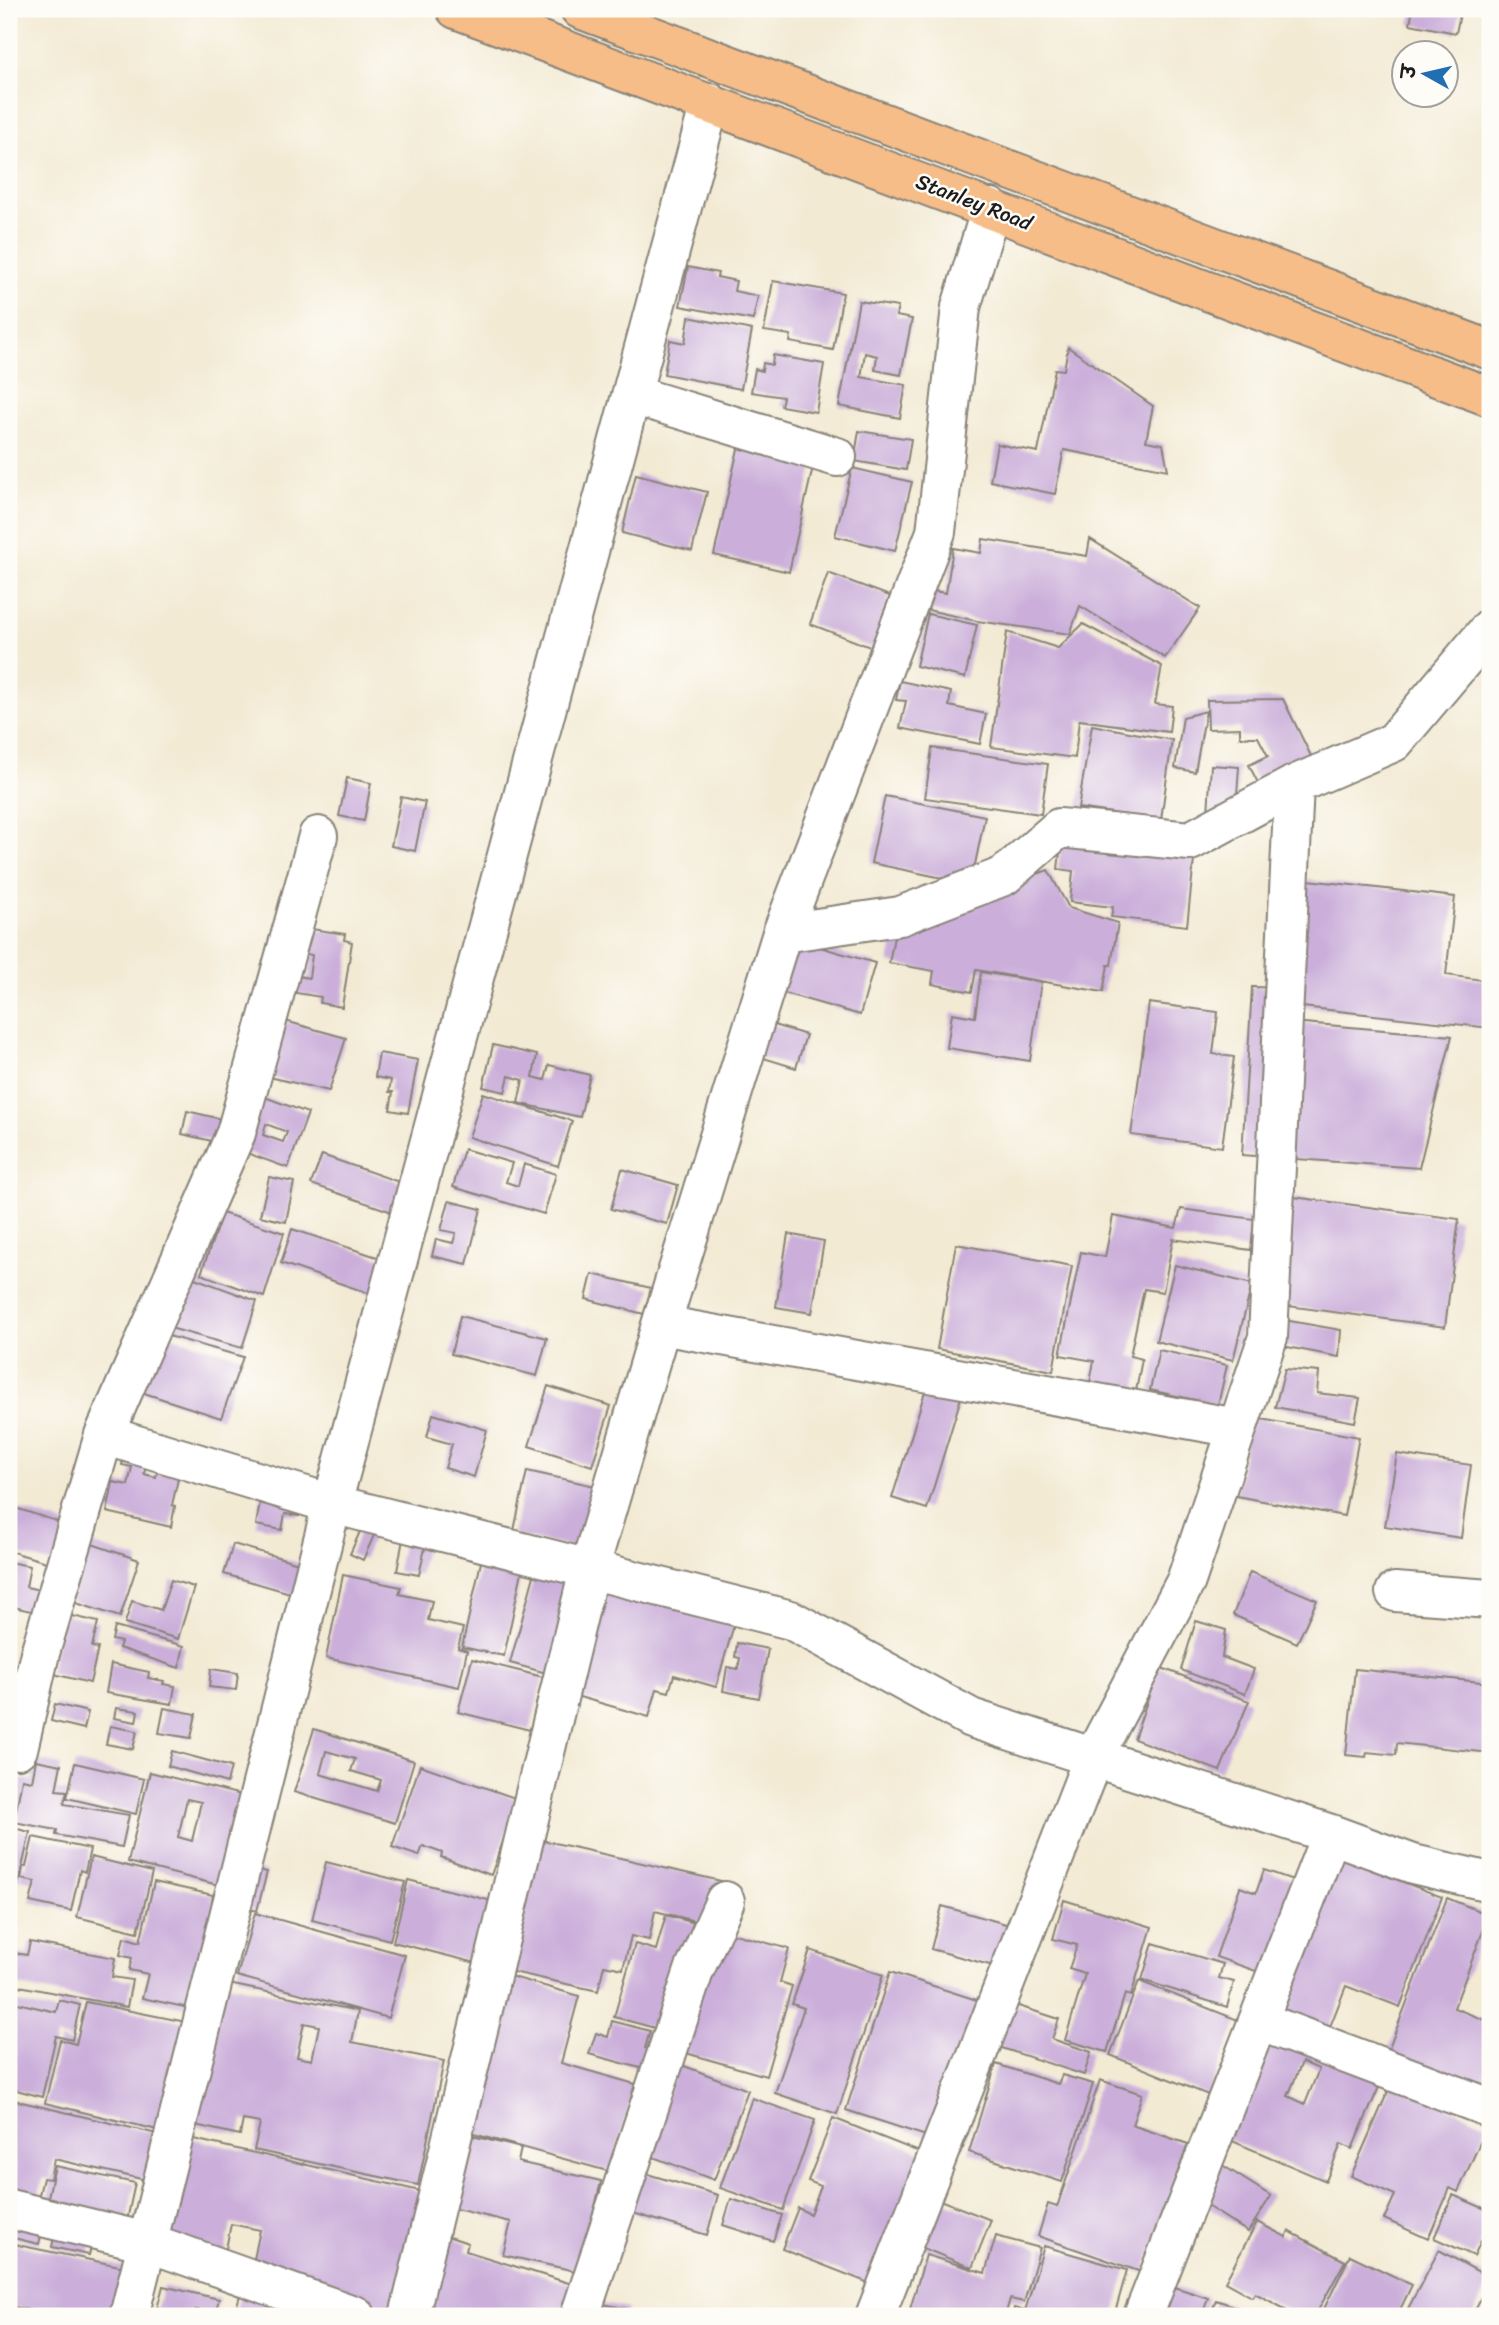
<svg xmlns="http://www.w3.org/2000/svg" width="1499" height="2325" viewBox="0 0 1499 2325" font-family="Sriracha,'Playpen Sans Deva',sans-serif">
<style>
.building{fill:#cbafda;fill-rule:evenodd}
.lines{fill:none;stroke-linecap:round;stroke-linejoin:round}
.minor-casing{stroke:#888378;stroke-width:42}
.primary-casing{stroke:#888378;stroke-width:42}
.minor{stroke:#fff;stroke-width:38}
.primary{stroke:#f7bd88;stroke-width:38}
.labels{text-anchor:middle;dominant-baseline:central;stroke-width:5;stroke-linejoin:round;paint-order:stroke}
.street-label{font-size:21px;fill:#1c1c1c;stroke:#fdfcf7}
</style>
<rect width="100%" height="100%" fill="#fdfcf7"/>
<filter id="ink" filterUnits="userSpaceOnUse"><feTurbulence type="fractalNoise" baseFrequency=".0143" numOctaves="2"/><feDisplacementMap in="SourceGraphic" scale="14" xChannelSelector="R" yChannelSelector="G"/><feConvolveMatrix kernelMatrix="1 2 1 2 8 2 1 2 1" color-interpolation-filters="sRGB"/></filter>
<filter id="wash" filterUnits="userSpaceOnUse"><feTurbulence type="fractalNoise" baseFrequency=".00686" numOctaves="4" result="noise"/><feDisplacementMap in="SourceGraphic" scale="28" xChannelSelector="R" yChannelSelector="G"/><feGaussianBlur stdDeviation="1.57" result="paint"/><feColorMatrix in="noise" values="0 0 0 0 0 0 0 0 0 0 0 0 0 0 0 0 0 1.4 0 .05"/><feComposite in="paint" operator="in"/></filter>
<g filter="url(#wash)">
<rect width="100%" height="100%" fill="#f3ead4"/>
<g id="blocks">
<path class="building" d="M 1413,9 L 1461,9 L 1456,33 L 1410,24 Z
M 688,267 L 718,273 L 717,277 L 736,281 L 734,291 L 758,296 L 753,320 L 680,306 Z
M 773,281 L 843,293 L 833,350 L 790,342 L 791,335 L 764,331 Z
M 859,301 L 898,307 L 896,316 L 912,319 L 901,375 L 875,370 L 877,356 L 865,353 L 861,377 L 906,385 L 900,418 L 839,406 Z
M 689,317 L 752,330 L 741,389 L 664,374 L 670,340 L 685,343 Z
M 1068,347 L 1153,406 L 1146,441 L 1163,444 L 1168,470 L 1064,450 L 1055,494 L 990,481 L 997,444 L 1038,452 L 1055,369 L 1064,370 Z
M 773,355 L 824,364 L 816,412 L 781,406 L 783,397 L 751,392 L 755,369 L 762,371 L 763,363 L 772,365 Z
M 859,431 L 911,439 L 906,470 L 854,461 Z
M 740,440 L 815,458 L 789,572 L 714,555 Z
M 852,468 L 912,482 L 895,551 L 835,536 Z
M 636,474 L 707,492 L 692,551 L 622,533 Z
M 983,539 L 1087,556 L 1090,539 L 1200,608 L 1165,658 L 1080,606 L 1070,634 L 977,621 L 928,610 L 933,591 L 946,593 L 953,548 L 981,553 Z
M 828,573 L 890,596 L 880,623 L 892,627 L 883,652 L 810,624 Z
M 928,614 L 977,625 L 965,678 L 916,666 Z
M 1083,624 L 1162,666 L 1155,704 L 1172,706 L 1169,732 L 1079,720 L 1075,758 L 991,747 L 1007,632 L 1058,648 Z
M 900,681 L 951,692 L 949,706 L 986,714 L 980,744 L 900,728 L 906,701 L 896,700 Z
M 1283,699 L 1311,756 L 1258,783 L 1249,765 L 1268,756 L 1258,737 L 1240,737 L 1240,728 L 1208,729 L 1207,700 Z
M 1206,711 L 1195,772 L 1175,768 L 1183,717 Z
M 1092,725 L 1172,740 L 1161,820 L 1078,808 Z
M 932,748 L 1048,764 L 1041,814 L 925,798 Z
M 1211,765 L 1239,767 L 1236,808 L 1208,813 Z
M 347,778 L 371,783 L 364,821 L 339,816 Z
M 885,796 L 985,816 L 971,884 L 871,863 Z
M 401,797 L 425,802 L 415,851 L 391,846 Z
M 1062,836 L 1195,851 L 1187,926 L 1111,917 L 1113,907 L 1070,902 L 1073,871 L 1058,869 Z
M 1048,870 L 1069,908 L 1118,923 L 1111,965 L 1108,965 L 1103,992 L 976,970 L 972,992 L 932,984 L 934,971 L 889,963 L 896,926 L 906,917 L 939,923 L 946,908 Z
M 1308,880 L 1455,897 L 1446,975 L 1490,981 L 1490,1028 L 1294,1006 Z
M 305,928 L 345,934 L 344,940 L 352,942 L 342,1007 L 320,1003 L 321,997 L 290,992 L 293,975 L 309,978 L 312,955 L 301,953 Z
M 792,939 L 875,963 L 860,1015 L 777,991 Z
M 981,972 L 1041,982 L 1030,1061 L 947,1048 L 952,1013 L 975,1017 Z
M 1252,987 L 1289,988 L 1293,1022 L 1452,1036 L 1419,1168 L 1242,1155 Z
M 1149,1003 L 1218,1012 L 1213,1054 L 1234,1057 L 1222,1147 L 1131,1135 Z
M 278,1019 L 346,1038 L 329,1091 L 265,1076 Z
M 761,1021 L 806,1035 L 796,1068 L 751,1054 Z
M 493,1045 L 537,1055 L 533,1077 L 545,1080 L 549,1065 L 590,1075 L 580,1117 L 518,1103 L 523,1080 L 509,1076 L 505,1092 L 483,1087 Z
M 379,1053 L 418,1060 L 408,1113 L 390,1110 L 393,1092 L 389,1092 L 391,1080 L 375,1077 Z
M 483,1093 L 572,1121 L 558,1166 L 469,1137 Z
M 262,1096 L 308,1113 L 288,1168 L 241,1151 ZM 266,1124 L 287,1132 L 283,1142 L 263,1135 Z
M 187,1111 L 221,1119 L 216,1142 L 182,1134 Z
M 464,1149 L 512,1163 L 506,1182 L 518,1186 L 524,1164 L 556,1174 L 544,1214 L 453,1187 Z
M 322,1155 L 405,1184 L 395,1213 L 311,1184 Z
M 622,1169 L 678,1185 L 667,1224 L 611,1209 Z
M 269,1177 L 294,1182 L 286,1222 L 260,1216 Z
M 1286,1196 L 1459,1219 L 1445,1327 L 1280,1305 Z
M 449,1201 L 481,1209 L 467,1264 L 432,1256 L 436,1239 L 453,1243 L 456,1233 L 441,1230 Z
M 1181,1209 L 1254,1219 L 1251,1250 L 1173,1239 L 1163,1292 L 1144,1289 L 1130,1356 L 1142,1359 L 1134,1402 L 1088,1393 L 1094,1361 L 1060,1355 L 1081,1252 L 1105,1257 L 1113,1216 L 1176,1228 Z
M 222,1213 L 284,1233 L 264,1297 L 201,1274 Z
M 292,1229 L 389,1261 L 377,1296 L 281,1263 Z
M 788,1234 L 824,1241 L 812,1313 L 776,1307 Z
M 956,1244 L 1072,1266 L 1053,1371 L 937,1349 Z
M 1175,1265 L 1252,1284 L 1233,1360 L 1156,1341 Z
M 181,1273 L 257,1301 L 242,1348 L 163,1326 Z
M 592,1274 L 651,1288 L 644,1314 L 586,1299 Z
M 460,1316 L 547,1338 L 537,1376 L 451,1354 Z
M 1284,1320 L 1341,1330 L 1339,1357 L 1282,1346 Z
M 158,1333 L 243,1357 L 221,1418 L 141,1392 Z
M 1159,1350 L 1227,1365 L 1218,1405 L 1150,1390 Z
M 932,1369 L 967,1378 L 927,1509 L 892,1498 Z
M 1285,1369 L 1319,1372 L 1317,1393 L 1360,1398 L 1355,1422 L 1275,1407 Z
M 548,1386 L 611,1406 L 592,1466 L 529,1446 Z
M 433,1414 L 487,1430 L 474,1477 L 445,1468 L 452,1444 L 427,1437 Z
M 1250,1417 L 1359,1437 L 1344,1516 L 1236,1496 Z
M 124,1454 L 147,1460 L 144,1474 L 156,1477 L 159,1461 L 181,1466 L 172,1505 L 175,1506 L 171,1527 L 107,1512 L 113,1482 L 128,1485 L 132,1467 L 122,1465 Z
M 1397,1454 L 1471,1465 L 1461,1538 L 1385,1526 Z
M 527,1471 L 595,1486 L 581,1549 L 513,1535 Z
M 264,1480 L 304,1488 L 299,1516 L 285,1514 L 282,1530 L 256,1525 Z
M 9,1506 L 78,1528 L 66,1568 L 9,1551 Z
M 362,1527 L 375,1533 L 363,1560 L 350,1554 Z
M 404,1534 L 427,1539 L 419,1575 L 397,1571 Z
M 89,1543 L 139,1560 L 120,1617 L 70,1601 Z
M 233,1544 L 305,1565 L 297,1595 L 224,1574 Z
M 483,1553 L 524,1562 L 504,1656 L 462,1647 Z
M 9,1562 L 30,1566 L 26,1587 L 62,1595 L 57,1617 L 9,1606 Z
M 535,1572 L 574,1583 L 550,1674 L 510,1663 Z
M 1250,1572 L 1317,1600 L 1297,1643 L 1233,1615 Z
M 343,1575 L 401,1587 L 399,1594 L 432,1601 L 428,1620 L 463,1628 L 458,1648 L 467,1651 L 459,1687 L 326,1658 Z
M 171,1580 L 194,1587 L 178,1639 L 125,1623 L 132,1601 L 161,1610 Z
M 601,1580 L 736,1618 L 716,1687 L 674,1675 L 669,1692 L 657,1689 L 649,1717 L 569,1694 Z
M 64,1614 L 98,1622 L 92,1647 L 98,1648 L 90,1683 L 50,1673 Z
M 1196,1621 L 1226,1630 L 1222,1657 L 1254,1669 L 1245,1694 L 1181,1670 Z
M 115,1627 L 184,1646 L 179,1668 L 119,1648 L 121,1642 L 112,1640 Z
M 737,1643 L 768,1649 L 759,1698 L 723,1691 L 727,1667 L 738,1669 L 740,1658 L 735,1657 Z
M 472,1659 L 543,1677 L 530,1730 L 458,1712 Z
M 111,1664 L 149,1672 L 148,1678 L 164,1681 L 163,1684 L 175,1686 L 172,1704 L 106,1693 Z
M 1159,1667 L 1249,1701 L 1220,1771 L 1134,1739 Z
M 211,1669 L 238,1673 L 236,1690 L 209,1687 Z
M 1355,1669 L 1490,1683 L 1490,1753 L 1397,1743 L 1396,1755 L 1367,1752 L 1366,1757 L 1346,1755 Z
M 55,1704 L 88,1712 L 84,1729 L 51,1721 Z
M 116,1708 L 138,1711 L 136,1722 L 114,1718 Z
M 164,1708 L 196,1714 L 191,1738 L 159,1733 Z
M 110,1726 L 137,1731 L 133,1749 L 106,1744 Z
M 314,1729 L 414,1761 L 395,1823 L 294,1792 ZM 326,1751 L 355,1759 L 351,1771 L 381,1780 L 377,1791 L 320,1774 Z
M 172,1751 L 231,1767 L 227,1783 L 168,1766 Z
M 36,1760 L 61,1765 L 56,1790 L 67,1791 L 64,1804 L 129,1815 L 122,1847 L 56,1835 L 57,1830 L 14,1822 L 22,1779 L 32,1781 Z
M 75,1763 L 144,1779 L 136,1814 L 67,1798 Z
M 420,1765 L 518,1799 L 491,1875 L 441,1857 L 442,1853 L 423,1846 L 419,1856 L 392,1847 Z
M 150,1772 L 265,1801 L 249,1868 L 267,1872 L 257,1911 L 232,1904 L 208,2012 L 142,1998 L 148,1974 L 129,1970 L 132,1958 L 120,1955 L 124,1937 L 140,1942 L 154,1882 L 213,1895 L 212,1900 L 218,1901 L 222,1886 L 128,1862 ZM 187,1799 L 201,1802 L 192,1841 L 178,1837 Z
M 9,1827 L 30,1832 L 19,1881 L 9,1878 Z
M 33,1837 L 90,1849 L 85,1872 L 80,1870 L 71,1911 L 30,1902 L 35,1882 L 21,1879 L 23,1866 L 26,1867 Z
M 533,1838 L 721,1881 L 712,1925 L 655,1911 L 649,1940 L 631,1936 L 623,1969 L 604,1965 L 598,1991 L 504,1970 Z
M 1336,1856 L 1442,1897 L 1400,2007 L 1346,1986 L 1326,2037 L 1268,2015 Z
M 91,1857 L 152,1872 L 138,1932 L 77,1917 Z
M 326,1862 L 405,1882 L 390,1940 L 312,1920 Z
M 1264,1870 L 1302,1883 L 1270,1976 L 1216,1957 L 1240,1887 L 1256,1893 Z
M 408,1880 L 492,1901 L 476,1963 L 393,1942 Z
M 1447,1898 L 1489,1915 L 1454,2008 L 1490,2022 L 1490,2096 L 1383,2064 Z
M 1064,1900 L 1152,1927 L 1131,1996 L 1125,1994 L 1107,2052 L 1065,2040 L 1085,1974 L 1069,1969 L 1077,1945 L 1053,1939 Z
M 942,1906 L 1020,1928 L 1008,1970 L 931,1949 Z
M 255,1913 L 405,1955 L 388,2018 L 237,1976 Z
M 666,1915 L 789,1949 L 780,1982 L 792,1986 L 766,2076 L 651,2043 L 655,2028 L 614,2017 L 635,1944 L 656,1950 Z
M 30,1942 L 115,1958 L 112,1977 L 132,1980 L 127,2007 L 9,1984 L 9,1952 L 27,1955 Z
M 1153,1943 L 1223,1964 L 1219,1978 L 1234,1982 L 1227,2007 L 1142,1980 Z
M 810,1950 L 883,1975 L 837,2114 L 775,2093 L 804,2008 L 792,2004 Z
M 890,1972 L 986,2003 L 986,2073 L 963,2148 L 846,2110 Z
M 499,1973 L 579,1996 L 561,2063 L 635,2084 L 611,2172 L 456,2129 Z
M 1139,1981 L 1238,2020 L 1208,2095 L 1110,2055 Z
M 224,1983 L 358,2011 L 352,2042 L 444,2061 L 418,2185 L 254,2150 L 260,2123 L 243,2120 L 240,2135 L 195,2125 ZM 304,2023 L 319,2026 L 312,2060 L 297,2057 Z
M 59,2000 L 80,2005 L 72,2040 L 56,2036 L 42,2097 L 9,2088 L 9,2001 L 56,2012 Z
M 86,2002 L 196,2024 L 170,2133 L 45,2103 L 60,2040 L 76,2044 Z
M 1009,2003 L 1059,2019 L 1052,2039 L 1091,2052 L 1084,2075 L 996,2046 Z
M 1245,2017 L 1383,2078 L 1352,2149 L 1341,2144 L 1326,2181 L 1218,2135 ZM 1302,2062 L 1319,2069 L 1305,2104 L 1288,2096 Z
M 612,2021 L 650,2031 L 645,2048 L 661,2052 L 655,2072 L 589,2054 L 596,2033 L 608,2037 Z
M 679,2064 L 748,2090 L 714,2180 L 645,2154 Z
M 996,2064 L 1058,2084 L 1062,2075 L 1093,2084 L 1062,2182 L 969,2152 Z
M 1100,2080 L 1142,2094 L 1132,2125 L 1188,2144 L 1144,2273 L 1038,2236 L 1048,2204 L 1057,2207 Z
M 1392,2082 L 1488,2125 L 1458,2192 L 1450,2188 L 1428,2239 L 1384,2219 L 1395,2195 L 1351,2176 Z
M 752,2098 L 815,2120 L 783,2210 L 720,2188 Z
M 9,2099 L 170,2137 L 159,2183 L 54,2159 L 50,2179 L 43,2178 L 36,2207 L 47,2210 L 39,2244 L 9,2237 Z
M 833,2118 L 922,2153 L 909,2188 L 991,2220 L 972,2268 L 921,2247 L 902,2296 L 782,2249 L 798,2208 L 810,2214 L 821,2186 L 808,2181 Z
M 460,2133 L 521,2148 L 518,2162 L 601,2181 L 580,2272 L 503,2255 L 511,2222 L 443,2206 Z
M 176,2135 L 429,2193 L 401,2316 L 318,2316 L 317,2305 L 147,2265 ZM 231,2224 L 260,2230 L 251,2274 L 222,2268 Z
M 1219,2163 L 1271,2196 L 1248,2232 L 1196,2199 Z
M 617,2165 L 718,2195 L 707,2235 L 606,2205 Z
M 55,2166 L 135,2183 L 120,2253 L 91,2247 L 89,2255 L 52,2247 L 60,2208 L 55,2207 L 56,2199 L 48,2197 Z
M 1453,2195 L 1490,2211 L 1490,2221 L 1474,2256 L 1434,2238 Z
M 731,2199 L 782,2215 L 773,2241 L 723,2225 Z
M 1257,2222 L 1286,2237 L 1289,2231 L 1345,2261 L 1315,2316 L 1298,2316 L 1255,2293 L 1252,2297 L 1225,2282 Z
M 444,2235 L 468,2243 L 466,2251 L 575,2285 L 566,2316 L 419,2316 Z
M 996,2236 L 1040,2248 L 1024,2302 L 1010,2299 L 1005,2316 L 908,2316 L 926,2255 L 985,2273 Z
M 13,2244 L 134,2269 L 124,2316 L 60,2316 L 9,2306 L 9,2266 Z
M 1044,2246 L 1127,2270 L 1114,2316 L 1012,2316 L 1014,2308 L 1025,2311 Z
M 1439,2250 L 1490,2278 L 1490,2282 L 1472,2316 L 1404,2316 Z
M 1350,2255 L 1412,2285 L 1397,2316 L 1321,2315 Z
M 1150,2279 L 1208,2298 L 1202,2316 L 1138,2316 Z
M 163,2286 L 219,2299 L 215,2314 L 196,2310 L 195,2316 L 155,2316 Z
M 240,2295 L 308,2316 L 234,2316 Z
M 1216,2300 L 1263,2316 L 1210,2316 Z
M 603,2304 L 628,2309 L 626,2316 L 601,2316 Z"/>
</g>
</g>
<g filter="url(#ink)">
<use href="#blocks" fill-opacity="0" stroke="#888378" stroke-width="2"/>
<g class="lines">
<g class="minor-casing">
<path id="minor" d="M 633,395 L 837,457
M 782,933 L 936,532 L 961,307 L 991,208
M 661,1325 L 1237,1428
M 104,1435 L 332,1504 L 791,1620 L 971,1718 L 1331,1834 L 1413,1864 L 1490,1882
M 1395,1592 L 1490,1599
M 18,1749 L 40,1653 L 104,1435 L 236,1133 L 318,836
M 1259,2021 L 1490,2108
M 9,2209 L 147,2242 L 356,2316
M 129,2316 L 332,1504 L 710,103
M 409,2316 L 589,1570 L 661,1325 L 782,933 L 900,916 L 1004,876 L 1059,828 L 1190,841 L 1294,785 L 1394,742 L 1490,628
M 580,2316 L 694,1971 L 725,1901
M 875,2316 L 1093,1758 L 1186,1581 L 1268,1337 L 1294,785
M 1143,2316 L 1331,1834"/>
</g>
<g class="primary-casing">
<path id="primary" d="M 456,9 L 1490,397
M 580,9 L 1490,350"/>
</g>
<use href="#minor" class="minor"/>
<use href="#primary" class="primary"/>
</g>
</g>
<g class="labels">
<g class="street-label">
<text transform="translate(974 202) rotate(21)">Stanley Road</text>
</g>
</g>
<rect width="1499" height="2325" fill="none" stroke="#fdfcf7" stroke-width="35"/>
<g transform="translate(1425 74) rotate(278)"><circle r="33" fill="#fdfcf7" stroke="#a3a29f" stroke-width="2"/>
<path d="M0-5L12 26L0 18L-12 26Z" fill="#1f6fb2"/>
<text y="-10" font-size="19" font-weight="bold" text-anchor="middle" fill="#1c1c1c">उ</text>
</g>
</svg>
